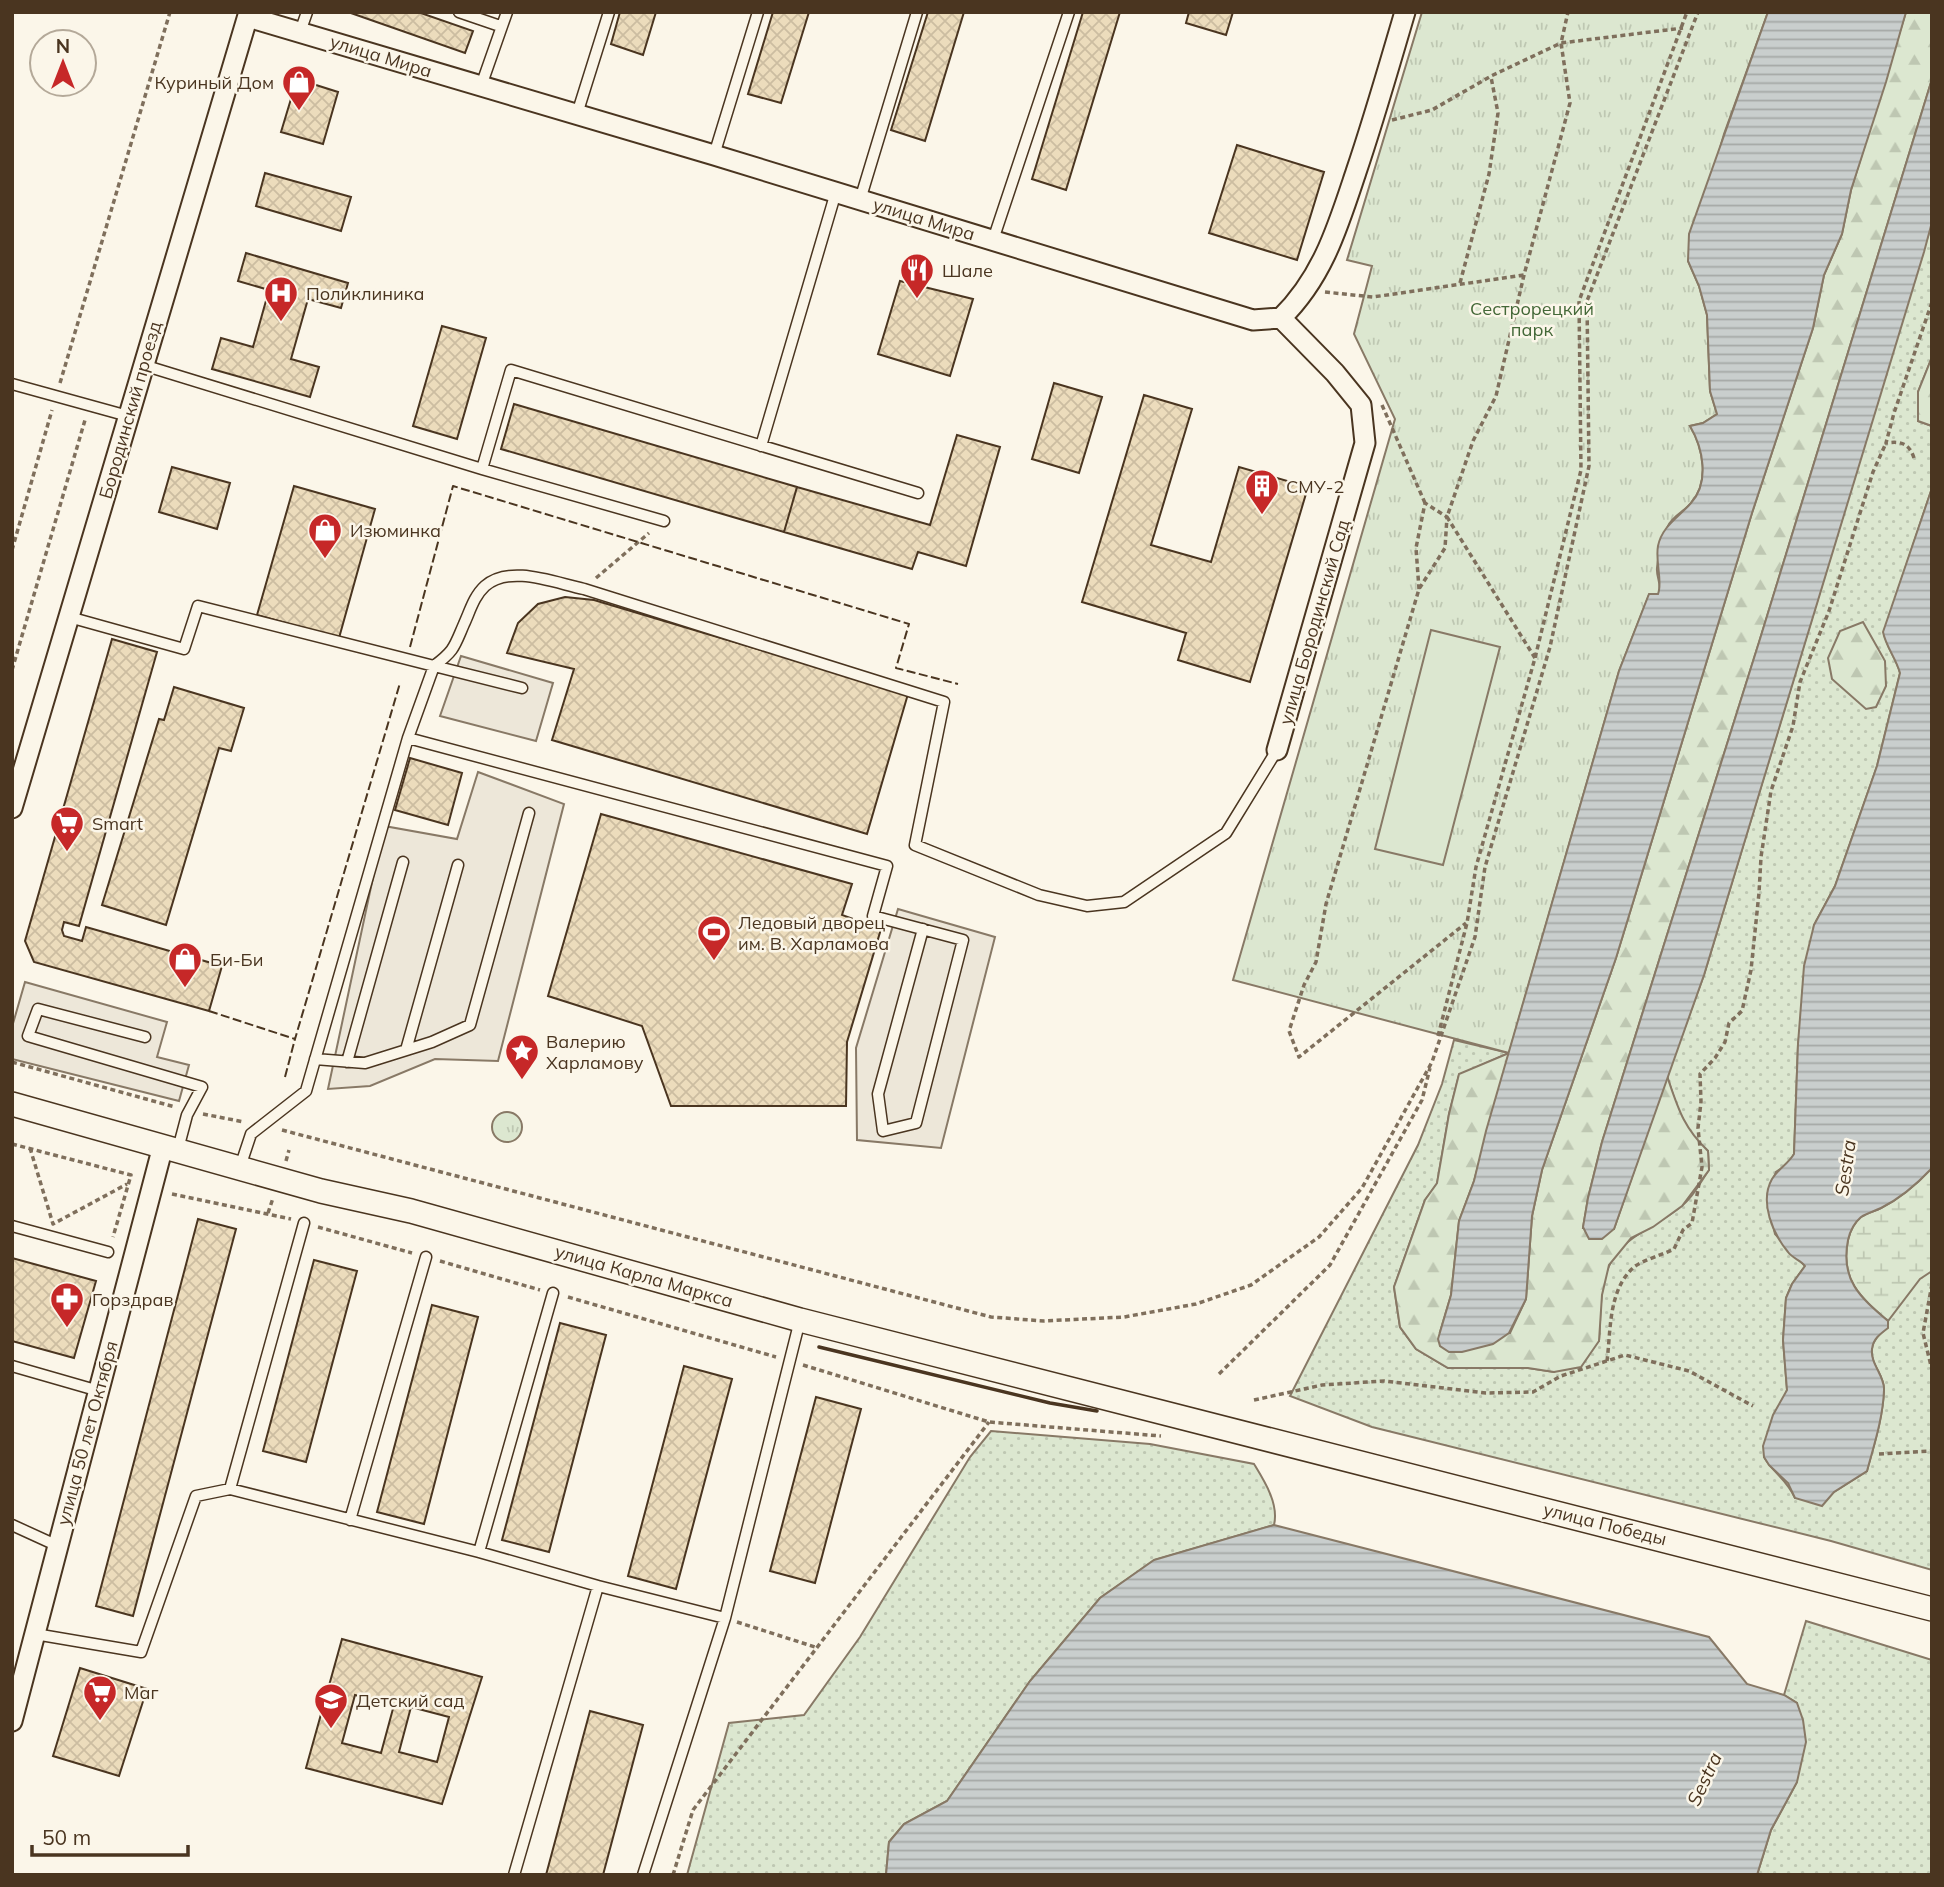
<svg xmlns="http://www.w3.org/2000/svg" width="1944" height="1887" viewBox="0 0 1944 1887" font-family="Mulish,sans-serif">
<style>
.grass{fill:url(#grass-dots);stroke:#887966;stroke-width:2}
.forest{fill:url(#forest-firs);stroke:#887966;stroke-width:2}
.wetland{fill:url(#wetland-marsh);stroke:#887966;stroke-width:2}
.park{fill:url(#park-tufts);stroke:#887966;stroke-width:2}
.pitch{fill:#dce7d0;stroke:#887966;stroke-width:2}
.parking{fill:#ede7d9;stroke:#887966;stroke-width:2}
.water{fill:url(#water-rules);stroke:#887966;stroke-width:2}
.building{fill:url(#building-cross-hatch);stroke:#4a3520;stroke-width:2;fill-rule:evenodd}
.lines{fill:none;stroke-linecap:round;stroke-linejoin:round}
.service-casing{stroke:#4a3520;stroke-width:13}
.minor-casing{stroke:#4a3520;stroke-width:23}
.tertiary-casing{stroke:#4a3520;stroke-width:26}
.path{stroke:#7f6f5c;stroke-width:3.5;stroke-dasharray:5 3.5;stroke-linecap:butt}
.service{stroke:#fbf6e9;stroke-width:10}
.minor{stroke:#fbf6e9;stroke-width:19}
.tertiary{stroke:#fbf6e9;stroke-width:23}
.fence{stroke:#4a3520;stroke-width:2;stroke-dasharray:9 3.5;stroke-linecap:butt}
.wall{stroke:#4a3520;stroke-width:3.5}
.labels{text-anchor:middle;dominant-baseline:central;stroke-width:5;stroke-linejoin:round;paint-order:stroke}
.street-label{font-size:18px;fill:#4a3520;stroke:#fbf6e9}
.poi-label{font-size:18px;fill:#4a3520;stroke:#fbf6e9;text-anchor:start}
.park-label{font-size:18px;fill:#436837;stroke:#fbf6e9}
.water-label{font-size:19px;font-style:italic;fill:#4a3520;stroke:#fbf6e9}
</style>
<defs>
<pattern id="grass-dots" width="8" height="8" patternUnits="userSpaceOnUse" patternTransform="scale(1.75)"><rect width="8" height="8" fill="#dce7d0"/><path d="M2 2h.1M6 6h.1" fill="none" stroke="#bec7b2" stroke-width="1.8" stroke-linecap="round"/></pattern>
<pattern id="forest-firs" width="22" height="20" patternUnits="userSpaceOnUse" patternTransform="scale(1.75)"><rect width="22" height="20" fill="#dce7d0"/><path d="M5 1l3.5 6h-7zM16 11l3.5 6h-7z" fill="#bec7b2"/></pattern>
<pattern id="wetland-marsh" width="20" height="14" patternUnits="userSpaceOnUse" patternTransform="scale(1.75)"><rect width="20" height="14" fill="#dce7d0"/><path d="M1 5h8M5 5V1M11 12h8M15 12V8" fill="none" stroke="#bec7b2"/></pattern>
<pattern id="park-tufts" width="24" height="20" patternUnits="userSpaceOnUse" patternTransform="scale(1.75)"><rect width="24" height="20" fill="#dce7d0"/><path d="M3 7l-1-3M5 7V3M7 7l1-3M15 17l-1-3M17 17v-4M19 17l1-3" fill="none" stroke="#bec7b2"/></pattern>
<pattern id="water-rules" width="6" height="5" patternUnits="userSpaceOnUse" patternTransform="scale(1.75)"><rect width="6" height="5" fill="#c9cecd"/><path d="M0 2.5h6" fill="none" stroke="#a5a8a6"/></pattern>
<pattern id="building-cross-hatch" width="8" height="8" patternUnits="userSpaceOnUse" patternTransform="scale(1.75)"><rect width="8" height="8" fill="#ecdcbc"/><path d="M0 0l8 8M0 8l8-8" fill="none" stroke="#ccbda1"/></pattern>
</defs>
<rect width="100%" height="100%" fill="#fbf6e9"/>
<path class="grass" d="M 1932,222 L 1932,357 L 1918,392 L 1918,421 L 1932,426 L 1932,488 L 1884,632 C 1886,647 1896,658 1900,673 L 1877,766 L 1835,886 L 1814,925 L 1798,1044 L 1794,1154 L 1789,1163 L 1776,1172 L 1767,1197 L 1775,1234 L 1805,1266 L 1792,1284 L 1786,1298 L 1783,1340 L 1787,1390 L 1764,1457 C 1773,1473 1786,1478 1795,1498 L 1834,1492 L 1867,1471 C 1874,1445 1883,1417 1884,1390 C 1885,1376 1870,1364 1872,1349 C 1873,1339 1880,1334 1887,1328 L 1872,1307 L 1860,1218 C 1888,1205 1911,1190 1932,1168 L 1932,1570 L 1831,1541 L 1372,1427 L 1290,1396 L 1418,1145 L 1442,1084 L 1454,1040 L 1509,1053 L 1459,1075 L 1449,1114 L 1437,1184 L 1425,1200 L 1394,1287 L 1400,1327 L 1416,1349 L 1448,1368 L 1528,1368 L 1554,1372 L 1599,1341 C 1601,1317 1599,1288 1609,1266 C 1621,1237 1656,1227 1679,1208 C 1692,1199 1700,1183 1709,1170 L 1708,1151 L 1691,1134 L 1678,1110 L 1667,1076 L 1704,975 Z
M 991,1431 L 1150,1444 L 1254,1464 C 1265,1482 1279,1504 1274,1525 L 1155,1560 L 1100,1598 L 1030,1681 L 947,1801 L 904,1824 L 889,1842 L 886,1875 L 687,1875 L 729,1723 L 804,1715 L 860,1637 L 970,1457 Z
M 1806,1621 L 1932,1660 L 1932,1875 L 1757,1875 L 1771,1830 L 1797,1782 L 1797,1703 L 1784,1695 Z"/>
<path class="forest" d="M 1906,12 L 1932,12 L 1932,79 L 1760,639 L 1602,1142 L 1588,1198 L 1583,1228 L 1614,1229 L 1667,1076 C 1678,1108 1683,1127 1708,1151 L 1709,1170 L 1682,1206 L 1653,1227 L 1631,1238 L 1609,1265 L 1602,1295 L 1599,1341 L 1581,1367 L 1554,1372 L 1528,1368 L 1448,1368 L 1416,1349 L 1400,1327 L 1394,1287 L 1425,1200 L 1437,1183 L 1449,1114 L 1459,1074 L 1509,1053 L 1474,1181 L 1459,1221 L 1451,1295 L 1440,1332 L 1510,1333 L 1526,1299 L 1532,1216 L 1542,1170 L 1616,958 L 1752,513 L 1813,328 L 1824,275 L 1842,234 L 1851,190 Z
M 1932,357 L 1932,426 L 1918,421 L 1918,392 Z
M 1863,622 L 1885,661 L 1886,686 L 1876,707 L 1866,709 L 1832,679 L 1828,658 L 1840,631 Z"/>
<path class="wetland" d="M 1932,1168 L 1932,1271 L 1920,1279 L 1888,1321 C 1860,1297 1840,1280 1848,1240 C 1850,1231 1854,1223 1861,1217 C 1867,1213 1875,1211 1881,1208 C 1901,1198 1917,1184 1932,1168 Z"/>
<path class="park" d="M 1422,12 L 1768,12 L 1724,134 L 1688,261 L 1699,286 L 1707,315 L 1710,391 L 1717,414 L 1703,423 L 1690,426 C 1703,448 1710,482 1691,503 C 1685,511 1672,516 1668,526 C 1663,537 1658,556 1657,568 C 1656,577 1662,584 1659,594 L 1649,595 L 1619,671 L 1509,1053 L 1233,980 L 1395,419 L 1354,334 L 1372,266 L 1347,260 Z
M492 1127a15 15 0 1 1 30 0a15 15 0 1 1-30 0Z"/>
<path class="pitch" d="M 1431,630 L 1500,647 L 1443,865 L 1375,849 Z"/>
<path class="parking" d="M 461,656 L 553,683 L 536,741 L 440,716 Z
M 478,772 L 564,804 L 498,1061 L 435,1059 L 370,1086 L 328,1089 L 384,826 L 457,839 Z
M 898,909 L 995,937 L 941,1148 L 857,1140 L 856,1048 Z
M 25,982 L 167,1022 L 157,1057 L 189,1065 L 179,1101 L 12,1059 L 12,1027 Z"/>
<path class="water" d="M 1768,12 L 1906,12 L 1886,82 L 1851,190 L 1842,234 L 1824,275 L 1813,328 L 1752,513 L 1616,958 L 1542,1170 L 1532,1216 L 1526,1299 L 1509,1333 L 1493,1344 L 1462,1352 L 1449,1352 L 1440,1346 L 1438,1339 L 1451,1295 L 1459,1221 L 1474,1181 L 1486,1131 L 1619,671 L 1649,594 L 1658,594 C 1663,582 1655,562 1658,546 C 1662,526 1679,517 1691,503 C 1710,482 1703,448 1690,426 L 1703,423 L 1717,414 L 1710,391 L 1707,315 L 1699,286 L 1688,261 L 1689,234 Z
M 1932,79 L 1932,222 L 1924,252 L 1704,975 L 1614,1229 L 1602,1239 L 1589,1239 L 1583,1227 L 1588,1198 L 1602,1142 L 1760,639 Z
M 1932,488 L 1932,1168 C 1917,1184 1901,1198 1881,1208 C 1875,1211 1867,1213 1861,1217 C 1854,1223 1850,1231 1848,1240 C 1840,1280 1860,1297 1888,1321 L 1888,1328 C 1880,1334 1873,1339 1872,1349 C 1870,1364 1885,1376 1884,1390 C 1883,1418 1874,1445 1867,1471 L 1834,1492 L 1822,1506 L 1795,1498 L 1788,1483 L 1769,1465 L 1764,1457 L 1763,1446 L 1773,1415 L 1787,1390 L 1783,1340 L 1786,1298 L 1792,1284 L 1805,1266 C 1801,1260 1793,1259 1788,1252 C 1773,1234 1759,1202 1772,1179 C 1778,1169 1788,1164 1794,1154 L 1798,1044 L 1804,966 L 1814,925 L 1835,886 L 1877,766 L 1900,673 C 1896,658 1886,647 1883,632 Z
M 1274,1525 L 1709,1637 L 1747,1684 L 1784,1695 L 1797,1703 L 1803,1720 L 1806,1742 L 1797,1782 L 1771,1830 L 1757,1875 L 886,1875 L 889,1842 L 904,1824 L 947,1801 L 1030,1681 L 1100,1598 L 1154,1560 Z"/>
<path class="building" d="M 348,12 L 418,12 L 473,31 L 465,53 Z
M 620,12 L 656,12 L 643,55 L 611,44 Z
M 773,12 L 809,12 L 781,103 L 748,94 Z
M 928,12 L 964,12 L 925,141 L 891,130 Z
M 1083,12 L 1120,12 L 1066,190 L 1032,179 Z
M 1189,12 L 1233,12 L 1226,35 L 1186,23 Z
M 297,79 L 338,92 L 323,144 L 281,132 Z
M 1237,145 L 1324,172 L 1297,260 L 1209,233 Z
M 265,173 L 351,197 L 341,231 L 256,206 Z
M 246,253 L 348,283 L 341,308 L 308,299 L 291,359 L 319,367 L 310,397 L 212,369 L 221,338 L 253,347 L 269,290 L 238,281 Z
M 900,281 L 973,299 L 950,376 L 878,354 Z
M 442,326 L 486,338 L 457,439 L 413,426 Z
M 1054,383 L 1102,397 L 1079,473 L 1032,459 Z
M 1144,395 L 1192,409 L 1151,545 L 1211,562 L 1239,467 L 1308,487 L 1250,682 L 1178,660 L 1186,633 L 1082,602 Z
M 514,404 L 797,487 L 784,532 L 501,449 Z
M 957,435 L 1000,447 L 966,566 L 918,552 L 912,569 L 784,532 L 797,487 L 930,525 Z
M 172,467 L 230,483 L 217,529 L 159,512 Z
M 294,486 L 375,509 L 339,638 L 257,615 Z
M 565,597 L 594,600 L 908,694 L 867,834 L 552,740 L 574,669 L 507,653 L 518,623 L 538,604 Z
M 112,639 L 157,652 L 79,926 L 64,922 L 62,930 L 64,936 L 82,941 L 86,927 L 222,966 L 209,1011 L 34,962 L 25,941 Z
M 174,687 L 244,708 L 231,751 L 219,748 L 166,925 L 102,905 L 159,719 L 164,720 Z
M 410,758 L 462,773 L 448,825 L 395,810 Z
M 601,814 L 852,884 L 842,915 L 881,929 L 847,1042 L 846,1106 L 671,1106 L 642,1026 L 548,996 Z
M 198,1219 L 236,1229 L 133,1616 L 96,1606 Z
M 12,1258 L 96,1281 L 74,1358 L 12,1341 Z
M 314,1260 L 357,1271 L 306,1462 L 263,1451 Z
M 432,1305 L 478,1317 L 424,1524 L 377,1512 Z
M 560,1323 L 606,1335 L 549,1552 L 502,1540 Z
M 684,1366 L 732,1379 L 676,1589 L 628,1576 Z
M 816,1397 L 861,1409 L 815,1583 L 770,1571 Z
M 342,1639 L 482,1677 L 442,1804 L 306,1768 ZM 355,1695 L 394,1705 L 381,1753 L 342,1743 ZM 411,1707 L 449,1717 L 437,1762 L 399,1752 Z
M 80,1668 L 147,1689 L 119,1776 L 53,1756 Z
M 590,1711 L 643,1725 L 603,1875 L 546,1875 Z"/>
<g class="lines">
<g class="service-casing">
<path id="service" d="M 459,12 L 500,26
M 300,32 L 307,12
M 481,86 L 507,12
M 577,114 L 609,12
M 714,155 L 758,12
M 860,200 L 917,12
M 993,240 L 1069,12
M 143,365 L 482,469 L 664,521
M 12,384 L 128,416
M 761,446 L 836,192
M 482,469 L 511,370 L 918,493
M 69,617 L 184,649 L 198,606 L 434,666 C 455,650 454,647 464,624 C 470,611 474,596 485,586 C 510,564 555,583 584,589 L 944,702 L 915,845 L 1039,895 L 1087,906 L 1124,902 L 1226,833 L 1277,750
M 408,738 L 434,666 L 522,688
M 145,1037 L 38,1009 L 28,1036 L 202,1087 L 187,1115 L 178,1149
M 406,1050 L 458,865
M 315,1059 L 365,1063 L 432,1042 L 470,1025 L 529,813
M 347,1062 L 403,862
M 240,1167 L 251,1134 L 306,1091 L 408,738 L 887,866 L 873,916 L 963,940 L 916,1123 L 883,1131 L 878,1094 L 923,929
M 12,1226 L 108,1252
M 12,1366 L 99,1391
M 230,1489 L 304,1223
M 350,1520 L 426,1257
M 12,1525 L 58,1546
M 479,1552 L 553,1293
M 598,1586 L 725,1618
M 35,1634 L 141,1652 L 196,1496 L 230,1489 L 479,1552 L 598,1586 L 514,1875
M 643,1875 L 725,1618 L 800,1320"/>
</g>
<g class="minor-casing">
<path id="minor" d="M 248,17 L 714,155 L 1253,320 L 1281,318 C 1323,277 1338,226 1356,172 C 1374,119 1389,66 1405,12
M 1277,750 L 1365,443 L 1361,405 L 1335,373 L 1281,318
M 12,808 L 249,12
M 12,1721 L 163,1146"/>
</g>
<g class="tertiary-casing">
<path id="tertiary" d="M 12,1104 L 321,1191 L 411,1211 L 800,1320 L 1932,1609"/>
</g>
<path class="path" d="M 1392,120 L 1432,110 L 1491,76 L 1561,43 L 1683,28
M 1460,283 L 1489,174 L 1498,113 L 1491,77
M 1325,292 L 1373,297 L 1524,275
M 60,383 L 170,12
M 1382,405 L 1425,503
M 1914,458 C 1909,443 1901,441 1886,443 L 1894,413 L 1932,302
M 12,550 L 52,410
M 596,578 L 649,533
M 1419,589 L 1416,548 L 1425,503 L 1447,517 L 1445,548 L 1419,589 L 1326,904 L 1316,962 L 1304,985 L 1289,1031 L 1299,1057 L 1466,923
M 1535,658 L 1447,517 L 1473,441 L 1496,396 L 1524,275 L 1570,103 L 1561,43 L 1568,12
M 12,670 L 85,420
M 1438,1036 L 1467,923 L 1476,867 L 1535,658 L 1581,470 L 1579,301 L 1687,12
M 12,1062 L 175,1107
M 203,1114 L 244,1122
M 282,1130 L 991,1317 L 1044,1321 L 1124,1317 L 1196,1304 L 1251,1285 L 1319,1237 L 1362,1188 L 1432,1062 L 1475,937 L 1485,867 L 1550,647 L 1589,466 L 1587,301 L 1698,12
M 12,1144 L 131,1175 L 113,1237
M 30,1148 L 53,1224 L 127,1184
M 286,1161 L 289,1150
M 172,1194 L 291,1219
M 268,1213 L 273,1198
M 318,1227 L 412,1253
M 440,1261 L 540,1290
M 1932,1284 L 1923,1333 L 1932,1370
M 568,1297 L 776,1357
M 1607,1361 C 1611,1330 1608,1290 1634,1267 C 1641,1261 1664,1254 1674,1249 L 1683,1230 L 1692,1223 L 1702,1167 L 1698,1128 L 1701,1102 L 1700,1074 L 1715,1058 L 1725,1042 L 1729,1023 L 1742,1011 L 1751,970 L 1759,893 L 1761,857 L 1771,791 L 1793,726 L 1800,682 L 1829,611 L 1873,472 L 1886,443
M 803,1365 L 989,1422 L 1161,1436
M 1219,1374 L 1330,1265 L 1422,1100 L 1430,1068
M 1254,1400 L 1322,1385 L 1384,1381 L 1486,1393 L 1533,1392 L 1561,1376 L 1625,1355 L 1689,1371 L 1753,1406
M 1879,1454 L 1932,1451
M 737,1622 L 815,1647
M 673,1875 L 693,1810 L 989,1422"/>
<use href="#service" class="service"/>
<use href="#minor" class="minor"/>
<use href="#tertiary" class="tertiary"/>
<path class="fence" d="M 410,647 L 453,486 L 909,624 L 896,668 L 958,684
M 209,1011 L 295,1039 L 400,683
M 285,1077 L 295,1039"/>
<path class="wall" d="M 819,1347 L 1050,1403 L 1097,1411"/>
</g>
<defs>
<g id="shop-pin" transform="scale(1.75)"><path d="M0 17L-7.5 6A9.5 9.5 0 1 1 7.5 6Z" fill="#c62828" stroke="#fbf6e9"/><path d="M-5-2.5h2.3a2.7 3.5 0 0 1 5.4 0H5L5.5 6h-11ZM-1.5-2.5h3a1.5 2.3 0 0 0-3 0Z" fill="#fff"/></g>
<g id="restaurant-pin" transform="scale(1.75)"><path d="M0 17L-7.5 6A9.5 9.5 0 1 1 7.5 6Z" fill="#c62828" stroke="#fbf6e9"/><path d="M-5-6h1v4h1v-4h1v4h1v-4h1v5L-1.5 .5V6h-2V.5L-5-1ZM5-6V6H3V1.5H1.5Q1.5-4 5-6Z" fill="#fff"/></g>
<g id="hospital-pin" transform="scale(1.75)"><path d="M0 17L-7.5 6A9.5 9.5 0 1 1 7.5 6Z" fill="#c62828" stroke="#fbf6e9"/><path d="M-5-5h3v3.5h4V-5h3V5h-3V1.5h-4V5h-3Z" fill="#fff"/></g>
<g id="building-pin" transform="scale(1.75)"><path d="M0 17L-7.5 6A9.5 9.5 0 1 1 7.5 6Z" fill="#c62828" stroke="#fbf6e9"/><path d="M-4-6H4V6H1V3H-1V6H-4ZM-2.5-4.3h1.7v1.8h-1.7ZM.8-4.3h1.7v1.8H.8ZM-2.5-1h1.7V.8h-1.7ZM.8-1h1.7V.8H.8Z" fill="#fff"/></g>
<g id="supermarket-pin" transform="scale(1.75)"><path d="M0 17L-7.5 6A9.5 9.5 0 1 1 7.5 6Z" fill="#c62828" stroke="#fbf6e9"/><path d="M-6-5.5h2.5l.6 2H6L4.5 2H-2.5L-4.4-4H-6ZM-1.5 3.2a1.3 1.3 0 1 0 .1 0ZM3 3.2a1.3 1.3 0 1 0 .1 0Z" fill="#fff"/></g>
<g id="stadium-pin" transform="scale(1.75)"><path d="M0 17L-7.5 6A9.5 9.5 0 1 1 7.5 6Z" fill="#c62828" stroke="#fbf6e9"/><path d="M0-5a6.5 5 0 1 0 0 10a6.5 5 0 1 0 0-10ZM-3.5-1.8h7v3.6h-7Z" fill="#fff"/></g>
<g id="sight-pin" transform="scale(1.75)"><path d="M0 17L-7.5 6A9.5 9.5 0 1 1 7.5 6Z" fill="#c62828" stroke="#fbf6e9"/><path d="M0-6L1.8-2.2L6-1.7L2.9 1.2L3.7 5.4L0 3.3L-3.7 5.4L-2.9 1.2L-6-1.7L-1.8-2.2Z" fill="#fff"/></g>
<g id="pharmacy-pin" transform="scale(1.75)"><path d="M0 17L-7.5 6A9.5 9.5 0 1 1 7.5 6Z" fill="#c62828" stroke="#fbf6e9"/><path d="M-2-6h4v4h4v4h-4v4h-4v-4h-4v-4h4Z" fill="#fff"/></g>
<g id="school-pin" transform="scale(1.75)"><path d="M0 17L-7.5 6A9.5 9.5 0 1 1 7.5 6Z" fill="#c62828" stroke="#fbf6e9"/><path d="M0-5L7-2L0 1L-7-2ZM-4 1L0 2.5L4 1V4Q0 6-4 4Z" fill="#fff"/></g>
</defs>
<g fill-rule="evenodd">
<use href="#shop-pin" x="299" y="82"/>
<use href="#restaurant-pin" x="917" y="270"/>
<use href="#hospital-pin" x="281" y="293"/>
<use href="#building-pin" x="1262" y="486"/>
<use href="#shop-pin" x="325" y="530"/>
<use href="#supermarket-pin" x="67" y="823"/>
<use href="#stadium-pin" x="714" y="932"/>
<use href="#shop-pin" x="185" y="959"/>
<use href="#sight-pin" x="522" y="1051"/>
<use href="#pharmacy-pin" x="67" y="1299"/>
<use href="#supermarket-pin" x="100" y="1692"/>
<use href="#school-pin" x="331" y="1700"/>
</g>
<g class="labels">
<g class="street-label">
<text transform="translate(381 56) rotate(17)">улица Мира</text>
<text transform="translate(924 219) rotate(17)">улица Мира</text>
<text transform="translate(130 410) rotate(-74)">Бородинский проезд</text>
<text transform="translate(1314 622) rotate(-74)">улица Бородинский Сад</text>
<text transform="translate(644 1276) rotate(16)">улица Карла Маркса</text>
<text transform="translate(87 1433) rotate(-75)">улица 50 лет Октября</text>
<text transform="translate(1605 1524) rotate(14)">улица Победы</text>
</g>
<g class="poi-label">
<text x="274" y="82" text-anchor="end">Куриный Дом</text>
<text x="942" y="270">Шале</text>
<text x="306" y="293">Поликлиника</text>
<text x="1286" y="486">СМУ-2</text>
<text x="350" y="530">Изюминка</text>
<text x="92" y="823">Smart</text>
<text x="738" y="922">Ледовый дворец<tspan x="738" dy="21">им. В. Харламова</tspan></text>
<text x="210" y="959">Би-Би</text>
<text x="546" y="1041">Валерию<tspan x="546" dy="21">Харламову</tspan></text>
<text x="92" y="1299">Горздрав</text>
<text x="124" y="1692">Маг</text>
<text x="356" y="1700">Детский сад</text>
</g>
<g class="park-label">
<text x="1532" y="308">Сестрорецкий<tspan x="1532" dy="21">парк</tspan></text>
</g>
<g class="water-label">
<text transform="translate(1845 1168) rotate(-82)">Sestra</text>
<text transform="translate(1704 1779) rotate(-65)">Sestra</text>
</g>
</g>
<rect width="1944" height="1887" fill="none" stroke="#4a3520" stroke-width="28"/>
<g transform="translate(63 63)"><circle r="33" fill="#fbf6e9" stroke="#b4a999" stroke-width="2"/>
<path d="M0-5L12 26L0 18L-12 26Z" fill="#c62828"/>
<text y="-10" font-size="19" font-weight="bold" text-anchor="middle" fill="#4a3520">N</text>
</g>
<path d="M32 1845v10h156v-10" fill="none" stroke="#4a3520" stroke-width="3.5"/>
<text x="42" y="1845" font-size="21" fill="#4a3520" stroke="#fbf6e9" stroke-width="5" paint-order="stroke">50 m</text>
</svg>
